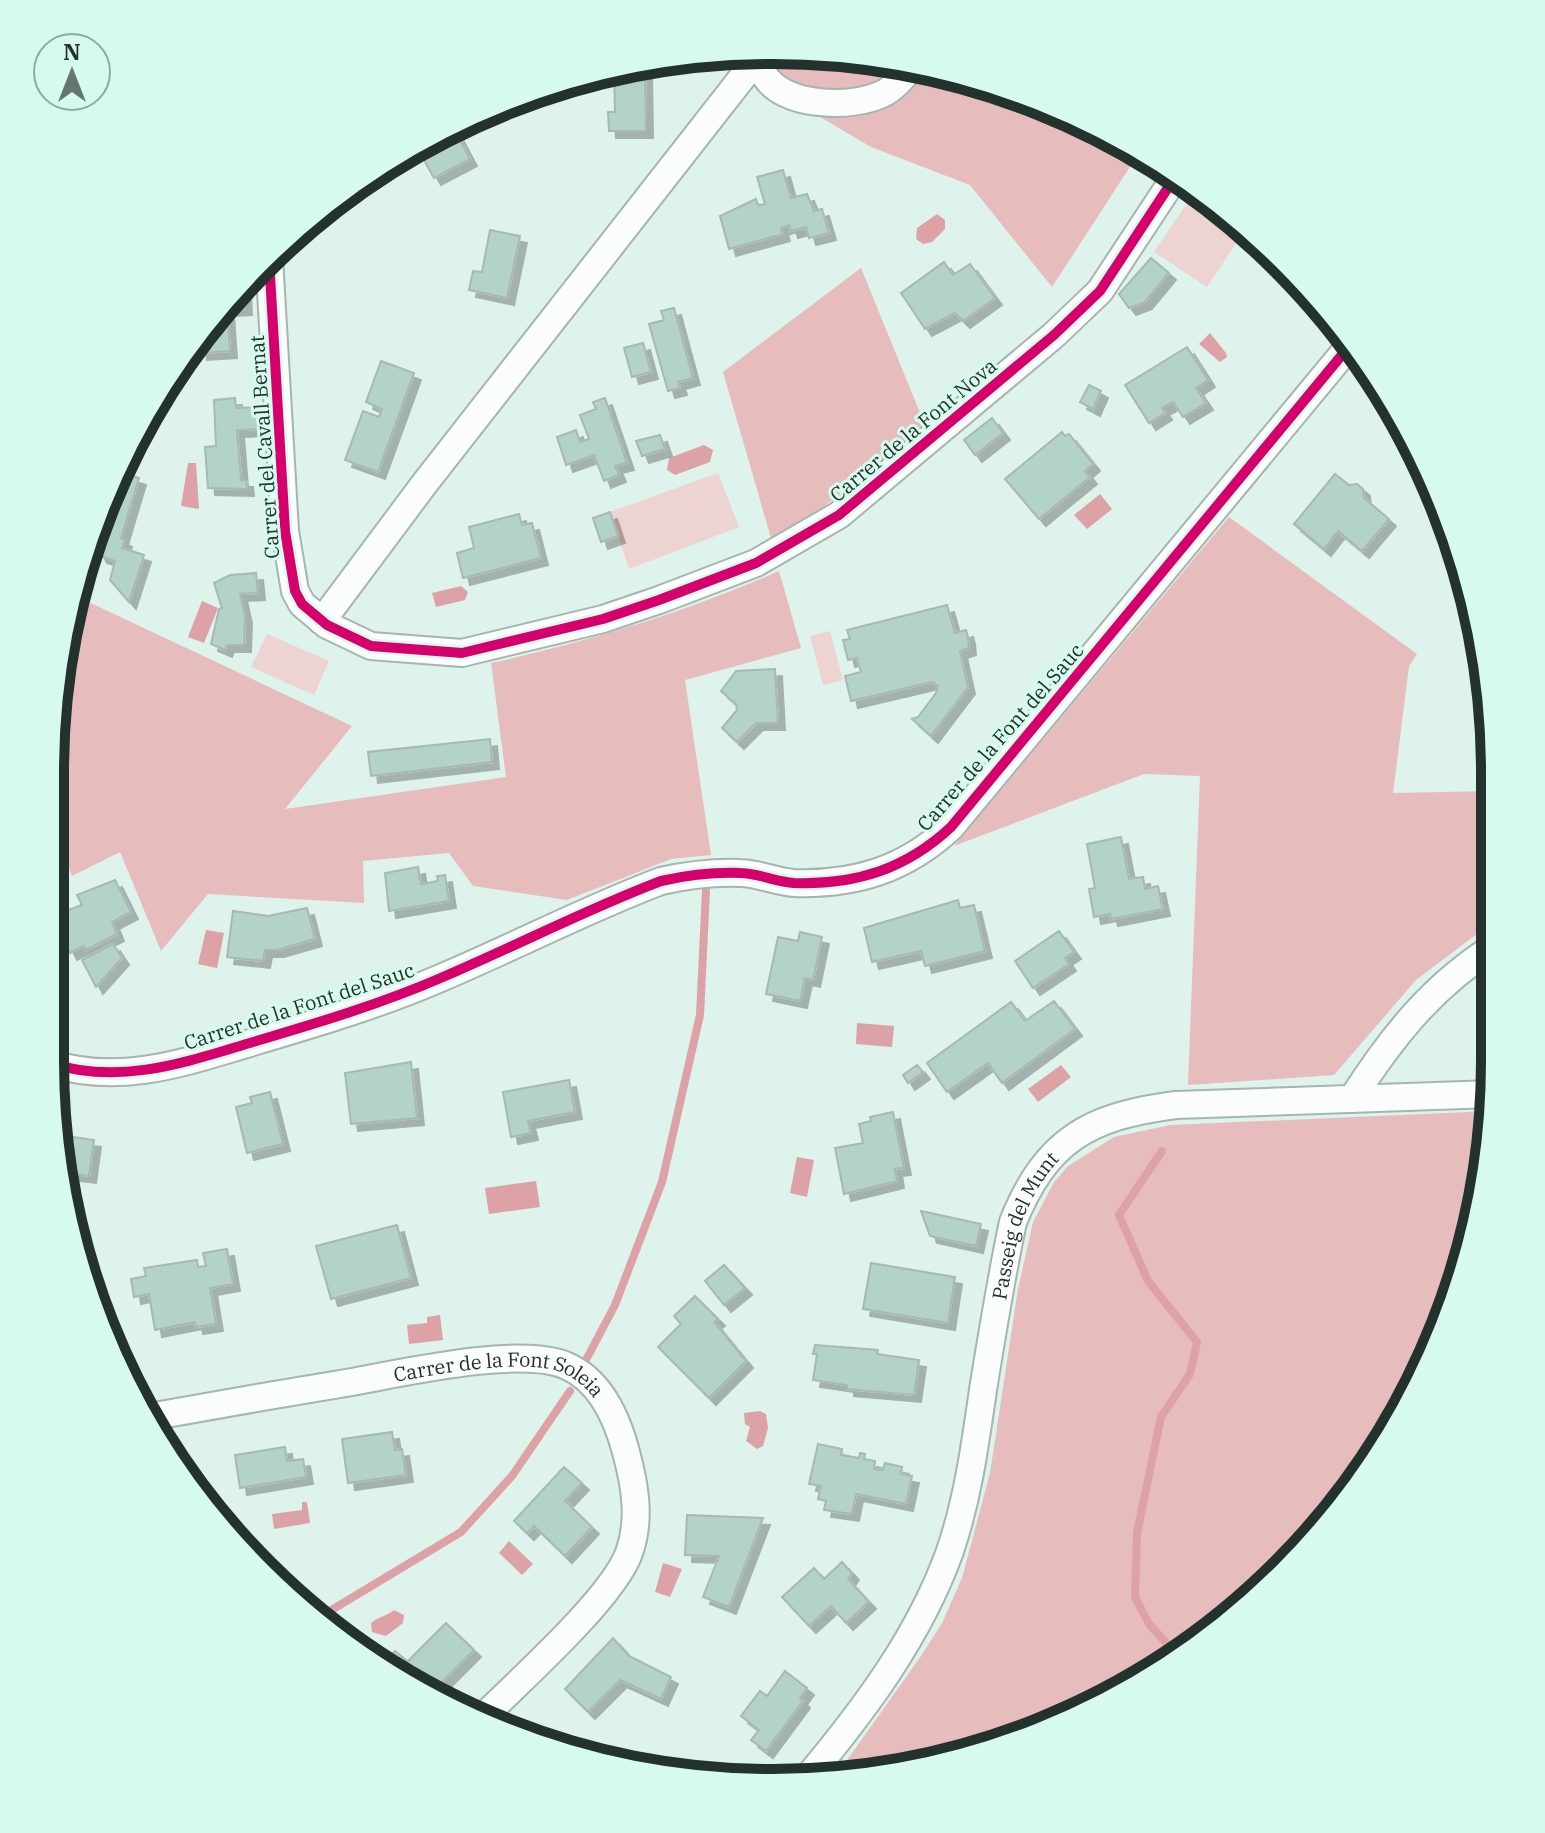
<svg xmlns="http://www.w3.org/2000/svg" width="1545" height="1833" viewBox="0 0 1545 1833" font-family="'IBM Plex Serif',serif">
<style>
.green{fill:#edd3d1}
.forest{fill:#e7bcbc}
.water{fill:#dda2a5}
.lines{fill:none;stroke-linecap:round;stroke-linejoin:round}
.stream{stroke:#dda2a5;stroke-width:8}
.building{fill:#b3d3c8;stroke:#a8b8b2;stroke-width:2;filter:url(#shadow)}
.minor-casing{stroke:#a5b5af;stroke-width:30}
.minor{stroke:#fafdfc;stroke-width:26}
.cycleway-casing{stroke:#d6fbee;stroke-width:15}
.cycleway{stroke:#d6006c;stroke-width:10}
.labels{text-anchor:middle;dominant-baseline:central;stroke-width:6;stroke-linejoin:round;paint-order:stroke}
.street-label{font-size:20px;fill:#23322d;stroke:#d6fbee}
.rim{fill:none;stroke:#23322d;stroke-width:10}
</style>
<defs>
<filter id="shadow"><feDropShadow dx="7" dy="7" stdDeviation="0" flood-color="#0004"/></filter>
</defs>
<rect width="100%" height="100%" fill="#def3eb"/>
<path class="green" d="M 1196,190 L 1245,230 L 1207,287 L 1154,252 Z
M 718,473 L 739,527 L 629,569 L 610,512 Z
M 830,631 L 843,680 L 823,685 L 810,636 Z
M 267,634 L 329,661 L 314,695 L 251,667 Z"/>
<path class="forest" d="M 772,50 L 914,64 L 1049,105 L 1139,153 L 1052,287 L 970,185 L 871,147 L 788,98 Z
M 861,268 L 925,425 L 822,508 L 771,538 L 723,372 Z
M 1229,517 L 1417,654 L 1409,666 L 1393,793 L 1495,791 L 1494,921 L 1416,980 L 1334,1075 L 1188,1085 L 1200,776 L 1144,774 L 954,846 Z
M 779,571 L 801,648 L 685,680 L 711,855 L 671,859 L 567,900 L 473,886 L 449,853 L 363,861 L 364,903 L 208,894 L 161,951 L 120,852 L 72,876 L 54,828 L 56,679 L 80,598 L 352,726 L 285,809 L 506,777 L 491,663 C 590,641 687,612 779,571 Z
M 1493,1111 L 1457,1292 L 1401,1415 L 1315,1537 L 1174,1661 L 1049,1728 L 867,1777 L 835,1777 L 921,1656 L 942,1623 L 962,1578 L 990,1473 L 1018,1289 L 1033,1222 L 1054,1182 L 1068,1166 L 1114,1137 L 1170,1125 Z"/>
<path class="water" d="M 937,214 L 945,220 L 945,229 L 932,242 L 923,244 L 916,239 L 917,228 Z
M 1210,333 L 1226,353 L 1227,357 L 1220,362 L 1199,344 Z
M 704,445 L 713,450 L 710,462 L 675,475 L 667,470 L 669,458 Z
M 188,463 L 196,463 L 199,509 L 181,506 Z
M 1100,494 L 1112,509 L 1087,529 L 1074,515 Z
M 461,586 L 468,592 L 465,600 L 436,607 L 432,593 Z
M 202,601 L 218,608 L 204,643 L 188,637 Z
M 206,930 L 224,933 L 217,968 L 198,964 Z
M 857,1023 L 894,1026 L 892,1047 L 856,1044 Z
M 1061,1065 L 1071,1077 L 1038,1102 L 1028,1089 Z
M 797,1157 L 814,1160 L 807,1197 L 790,1193 Z
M 536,1181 L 540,1207 L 489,1214 L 485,1188 Z
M 440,1315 L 443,1340 L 409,1344 L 407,1325 L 427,1323 L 427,1317 Z
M 760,1411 L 766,1414 L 768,1428 L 763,1446 L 757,1449 L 746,1441 L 750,1427 L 745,1424 L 744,1413 Z
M 302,1502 L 307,1502 L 310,1523 L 274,1529 L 272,1514 L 302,1510 Z
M 509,1541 L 533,1564 L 522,1575 L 499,1553 Z
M 663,1563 L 682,1569 L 670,1597 L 655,1592 Z
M 394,1610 L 404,1615 L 403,1623 L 386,1636 L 372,1632 L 371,1623 C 379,1616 386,1617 394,1610 Z"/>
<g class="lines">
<path class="stream" d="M 1162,1151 L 1119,1215 L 1148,1281 L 1197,1342 L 1190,1374 L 1161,1417 L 1137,1533 L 1135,1597 L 1149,1624 L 1168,1645 L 1173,1661
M 587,1358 L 615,1305 L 662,1182 L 700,1015 L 706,891
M 320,1617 L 461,1532 L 512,1476 L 570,1391"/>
</g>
<path class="building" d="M 625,66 L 645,66 L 646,131 L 609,131 L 608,112 L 615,112 L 614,69 Z
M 455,131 L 470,159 L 434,178 L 420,153 Z
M 783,170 L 791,198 L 807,194 L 814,211 L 822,209 L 829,233 L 809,238 L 806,227 L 791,231 L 789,225 L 781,228 L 783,234 L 729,249 L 720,216 L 756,199 L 758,205 L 765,204 L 757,177 Z
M 490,230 L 520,236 L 507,298 L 469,290 L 473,271 L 482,272 Z
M 1151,258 L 1169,273 L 1145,302 L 1129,308 L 1119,294 Z
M 944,262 L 953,275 L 970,264 L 995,298 L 963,321 L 955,313 L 925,329 L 901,293 Z
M 244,285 L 245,308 L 227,309 L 230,351 L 200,353 L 199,333 Z
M 674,308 L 693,378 L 678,382 L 680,388 L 668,391 L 649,324 L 664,320 L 661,311 Z
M 643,343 L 651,372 L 632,377 L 624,348 Z
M 1187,347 L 1208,380 L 1196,388 L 1206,403 L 1183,417 L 1173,402 L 1162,408 L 1165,413 L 1149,423 L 1125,385 Z
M 381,361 L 414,373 L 378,472 L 345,460 L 363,411 L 379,417 L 382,409 L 366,402 Z
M 1089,385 L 1101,391 L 1093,409 L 1080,402 Z
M 235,398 L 236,408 L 259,407 L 260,429 L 237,430 L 241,480 L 246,480 L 247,489 L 208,488 L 205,447 L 216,446 L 214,400 Z
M 605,398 L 627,463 L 615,466 L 619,475 L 604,481 L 594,455 L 566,465 L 557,437 L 576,430 L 580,442 L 589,439 L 580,415 L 596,409 L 593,402 Z
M 992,418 L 1003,433 L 975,455 L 964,440 Z
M 1062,432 L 1065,436 L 1069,434 L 1093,464 L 1085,471 L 1090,477 L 1039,519 L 1005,479 Z
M 660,435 L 665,449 L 642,456 L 636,441 Z
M 119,472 L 139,478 L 121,538 L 125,540 L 122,548 L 144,555 L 129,602 L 110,580 L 115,561 L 100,556 L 96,548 Z
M 1335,474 L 1349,485 L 1357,484 L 1363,489 L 1364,498 L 1389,519 L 1362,551 L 1338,531 L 1324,549 L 1294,524 Z
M 610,512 L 618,536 L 601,542 L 593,518 Z
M 519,514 L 522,525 L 532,523 L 541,558 L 463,578 L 457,553 L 474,548 L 469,527 Z
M 256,573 L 258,593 L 240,594 L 245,616 L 244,645 L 227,645 L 225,650 L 211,644 L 219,609 L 222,608 L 214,583 L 230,575 Z
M 947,605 L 955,633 L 966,630 L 968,637 L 969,648 L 960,651 L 968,687 L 931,736 L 912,719 L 918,717 L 936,693 L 938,686 L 932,682 L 851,701 L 845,676 L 861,672 L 857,658 L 848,660 L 843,640 L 850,639 L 847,630 Z
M 775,669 L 778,723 L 756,723 L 737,742 L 722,728 L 737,710 L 736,704 L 721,691 L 736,671 Z
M 490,739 L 492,762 L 371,776 L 368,752 Z
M 1121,837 L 1129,879 L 1143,877 L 1145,889 L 1158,886 L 1163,909 L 1111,919 L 1110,914 L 1094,917 L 1089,889 L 1095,888 L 1087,844 Z
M 418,867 L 421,884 L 438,881 L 437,876 L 445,875 L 449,901 L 389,911 L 385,873 Z
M 115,880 L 131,912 L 112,922 L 117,934 L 86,950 L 84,946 L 70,953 L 52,916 L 82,905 L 77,895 Z
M 958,900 L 960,908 L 974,905 L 985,951 L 925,966 L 921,951 L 872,962 L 864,928 Z
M 307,908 L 315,939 L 277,950 L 265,950 L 263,961 L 227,957 L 233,911 L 268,916 Z
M 1059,931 L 1074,952 L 1065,958 L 1069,964 L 1033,988 L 1015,961 Z
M 800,932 L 822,937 L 813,980 L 805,978 L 800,1001 L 766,994 L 778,937 L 798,941 Z
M 113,944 L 122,958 L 96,987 L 82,960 Z
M 1054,1001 L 1075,1029 L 1002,1083 L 988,1063 L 947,1092 L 927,1063 L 1011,1002 L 1025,1021 Z
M 411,1062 L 417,1118 L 351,1124 L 345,1073 Z
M 917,1065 L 923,1072 L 908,1083 L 903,1075 Z
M 569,1080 L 575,1112 L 528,1121 L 531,1133 L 511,1137 L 503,1092 Z
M 270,1092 L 283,1144 L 247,1153 L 236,1107 L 252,1103 L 250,1097 Z
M 893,1112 L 904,1168 L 895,1169 L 897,1181 L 844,1194 L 835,1148 L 863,1143 L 859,1124 L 871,1121 L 870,1117 Z
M 60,1135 L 94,1140 L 89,1176 L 65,1173 Z
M 921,1211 L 981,1224 L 976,1246 L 930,1236 Z
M 397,1225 L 411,1278 L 331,1299 L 316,1246 Z
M 227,1249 L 233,1284 L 210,1288 L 216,1324 L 196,1327 L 195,1322 L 155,1330 L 149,1294 L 134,1297 L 131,1279 L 146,1276 L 144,1268 L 197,1260 L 198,1267 L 206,1266 L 203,1253 Z
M 871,1263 L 955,1277 L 948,1323 L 863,1309 Z
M 724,1265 L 745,1288 L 724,1305 L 705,1281 Z
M 695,1296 L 718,1319 L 714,1322 L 746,1361 L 709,1398 L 658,1347 L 681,1324 L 674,1316 Z
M 815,1345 L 878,1350 L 877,1354 L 919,1360 L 914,1395 L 847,1389 L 847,1385 L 813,1380 L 817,1354 L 813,1354 Z
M 392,1432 L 395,1450 L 402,1449 L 406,1475 L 348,1483 L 342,1439 Z
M 818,1444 L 842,1449 L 841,1455 L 859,1458 L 860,1453 L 865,1454 L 864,1459 L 875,1461 L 874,1469 L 883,1470 L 885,1463 L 902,1467 L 901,1474 L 912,1476 L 906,1504 L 856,1494 L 852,1514 L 824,1510 L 826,1501 L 818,1499 L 821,1486 L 809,1484 Z
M 285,1447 L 287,1461 L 303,1459 L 306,1477 L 240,1488 L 235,1455 Z
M 564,1467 L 582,1483 L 565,1501 L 592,1527 L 565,1556 L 534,1526 L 527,1533 L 514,1521 Z
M 687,1515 L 763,1518 L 729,1607 L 703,1597 L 719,1556 L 685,1555 Z
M 842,1562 L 852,1573 L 848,1579 L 869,1602 L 846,1623 L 831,1606 L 809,1626 L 782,1597 L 814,1568 L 824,1579 Z
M 446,1623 L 474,1650 L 434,1690 L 407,1662 Z
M 613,1638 L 629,1656 L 671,1677 L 661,1699 L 620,1680 L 588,1712 L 565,1689 Z
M 395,1651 L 406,1660 L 394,1673 L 383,1663 Z
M 785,1671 L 807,1688 L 800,1698 L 803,1701 L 766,1751 L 751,1740 L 759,1730 L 741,1716 L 760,1691 L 767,1696 Z"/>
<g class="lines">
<g class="minor-casing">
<g id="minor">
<path d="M 753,52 C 757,61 761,72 768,80 C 790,107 853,108 882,94 C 894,89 906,74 914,64"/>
<path d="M 269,258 L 285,531 L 295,591 L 302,604 L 327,625 L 371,646 L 462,653 L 603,619 L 659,600 L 756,563 L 839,515 L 1054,335 L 1100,291 L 1177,174"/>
<path d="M 322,621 L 425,483 L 763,51"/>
<path d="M 50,1063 C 120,1086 186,1062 253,1042 C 317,1023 381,1004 443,977 C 516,946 587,909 661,881 C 688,875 713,872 740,873 C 758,873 776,882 794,883 C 856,885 906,869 951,827 L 1351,344"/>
<path d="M 1352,1099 C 1391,1038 1432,986 1494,947"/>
<path id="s1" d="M 149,1417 C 215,1405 280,1394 346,1383 C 398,1374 521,1345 567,1366 C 601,1381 617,1418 626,1452 C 635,1485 641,1520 629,1553 C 612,1599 518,1682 480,1720"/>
<path id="s2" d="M 808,1777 C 865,1709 920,1635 950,1551 C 968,1498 975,1445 983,1390 C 992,1334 1001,1278 1013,1222 C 1046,1140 1089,1116 1176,1105 L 1493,1094"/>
</g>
</g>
<use href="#minor" class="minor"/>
<g class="cycleway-casing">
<path id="cycleway" d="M 269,258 L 285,531 L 295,591 L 302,604 L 327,625 L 371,646 L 462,653 L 603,619 L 659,600 L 756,563 L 839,515 L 1054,335 L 1100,291 L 1177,174
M 50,1063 C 120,1086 186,1062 253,1042 C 317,1023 381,1004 443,977 C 516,946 587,909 661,881 C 688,875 713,872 740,873 C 758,873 776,882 794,883 C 856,885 906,869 951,827 L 1351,344"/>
</g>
<use href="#cycleway" class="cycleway"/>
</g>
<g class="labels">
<g class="street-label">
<text transform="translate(913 430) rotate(-40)">Carrer de la Font Nova</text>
<text transform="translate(264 447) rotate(-94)">Carrer del Cavall Bernat</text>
<text transform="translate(1000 737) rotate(-49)">Carrer de la Font del Sauc</text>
<text transform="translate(299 1006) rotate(-18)">Carrer de la Font del Sauc</text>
<text stroke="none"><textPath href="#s2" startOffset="604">Passeig del Munt</textPath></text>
<text stroke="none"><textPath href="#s1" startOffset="358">Carrer de la Font Soleia</textPath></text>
</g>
</g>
<path d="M0 0H1545V1833H0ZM772 64H773A708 708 0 0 1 1481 772V1061A708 708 0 0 1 773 1769H772A708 708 0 0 1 64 1061V772A708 708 0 0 1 772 64Z" fill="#d6fbee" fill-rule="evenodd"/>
<path class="rim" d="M772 64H773A708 708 0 0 1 1481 772V1061A708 708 0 0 1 773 1769H772A708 708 0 0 1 64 1061V772A708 708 0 0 1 772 64Z"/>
<g transform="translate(72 72)"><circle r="38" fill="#d6fbee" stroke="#8eaba1" stroke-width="2"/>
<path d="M0-6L14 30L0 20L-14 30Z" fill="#647670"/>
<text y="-12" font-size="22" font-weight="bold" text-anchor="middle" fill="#23322d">N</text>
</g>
</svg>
